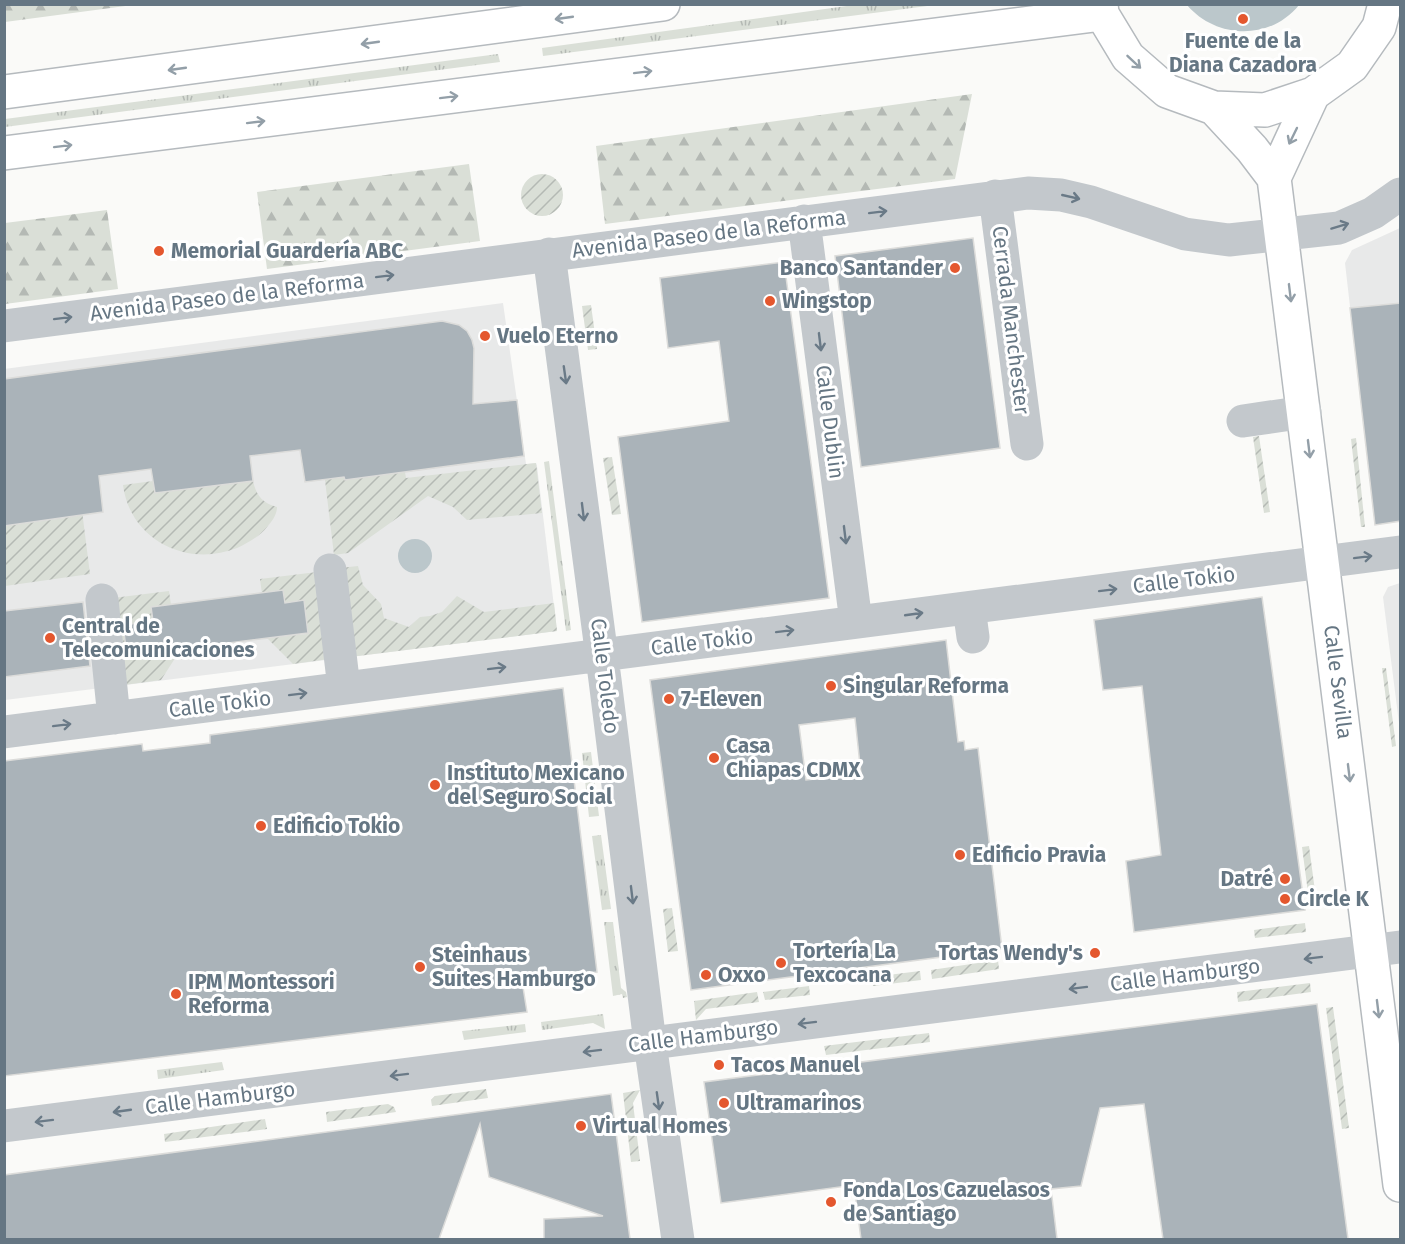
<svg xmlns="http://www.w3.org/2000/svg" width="1405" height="1244" viewBox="0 0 1405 1244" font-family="'Fira Sans',sans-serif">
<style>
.built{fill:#e8e9e9}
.grass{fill:url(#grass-tufts)}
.forest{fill:url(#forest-firs)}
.garden{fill:url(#garden-furrows)}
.water{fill:#bbc7cb}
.building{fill:#aab3b9;stroke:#dcdcda;stroke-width:1.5;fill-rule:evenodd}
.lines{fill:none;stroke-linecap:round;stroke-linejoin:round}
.major-casing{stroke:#b5babe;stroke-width:36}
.minor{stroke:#c3c8cc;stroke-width:33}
.major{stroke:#fff;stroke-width:33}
.oneway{stroke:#939fa8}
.oneway2{stroke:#6a7a87}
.poi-dot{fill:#e4572e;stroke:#fff;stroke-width:2}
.labels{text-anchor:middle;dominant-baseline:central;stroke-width:6;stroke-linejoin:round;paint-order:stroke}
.poi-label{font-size:21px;font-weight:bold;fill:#657683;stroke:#fff;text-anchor:start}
.street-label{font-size:21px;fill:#657683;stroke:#fff}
</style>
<defs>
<pattern id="grass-tufts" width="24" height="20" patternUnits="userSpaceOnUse" patternTransform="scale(1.5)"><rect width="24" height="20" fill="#dadfd7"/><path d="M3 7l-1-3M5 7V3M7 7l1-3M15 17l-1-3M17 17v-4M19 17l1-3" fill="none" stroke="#b4b9b4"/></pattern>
<pattern id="forest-firs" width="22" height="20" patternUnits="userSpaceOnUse" patternTransform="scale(1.5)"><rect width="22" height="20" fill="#dadfd7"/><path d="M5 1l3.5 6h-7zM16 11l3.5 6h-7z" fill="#b4b9b4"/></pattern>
<pattern id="garden-furrows" width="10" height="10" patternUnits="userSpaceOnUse" patternTransform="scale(1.5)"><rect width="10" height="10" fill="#dadfd7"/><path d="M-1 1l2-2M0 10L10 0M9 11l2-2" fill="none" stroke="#b4b9b4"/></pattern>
</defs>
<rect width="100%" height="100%" fill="#fafaf8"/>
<path class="built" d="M 1400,228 L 1400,521 L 1375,525 L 1345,263 L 1352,250 Z
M 503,303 L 526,464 L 536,463 L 537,466 L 557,631 L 5,700 L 4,369 Z
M 1400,583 L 1400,731 L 1383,597 L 1388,587 Z"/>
<path class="grass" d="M 861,4 L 935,5 L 543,56 L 542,48 Z
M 498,54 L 500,62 L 5,127 L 5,119 Z
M 549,461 L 571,630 L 566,631 L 544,462 Z
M 591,752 L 599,816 L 589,817 L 582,753 Z
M 601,835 L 611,909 L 602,910 L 592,836 Z
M 604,922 L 613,922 L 621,988 L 626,992 L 627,997 L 623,998 L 622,994 L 613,996 Z
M 603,1014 L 605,1029 L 593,1023 L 542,1030 L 541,1022 Z
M 525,1024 L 526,1032 L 464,1040 L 462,1031 Z
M 222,1062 L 224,1070 L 158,1079 L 157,1070 Z"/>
<path class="forest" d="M 5,4 L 133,4 L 133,5 L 5,22 Z
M 972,94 L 955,179 L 605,224 L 596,146 Z
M 469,164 L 480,241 L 267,269 L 257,192 Z
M 107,210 L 118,289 L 5,304 L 5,223 Z"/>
<path class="garden" d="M521 195a21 21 0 1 1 42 0a21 21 0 1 1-42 0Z
M 591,305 L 597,349 L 588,350 L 582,306 Z
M 1259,436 L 1270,512 L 1264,513 L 1253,437 Z
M 1356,438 L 1365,527 L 1361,527 L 1351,439 Z
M 340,445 L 345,480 L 405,472 L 406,478 L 536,463 L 542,513 L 467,520 L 453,507 L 428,496 L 348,553 L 334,555 L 321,447 Z
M 612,457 L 621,514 L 612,515 L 603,458 Z
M 78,479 L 90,574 L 5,586 L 4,526 L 65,518 L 60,481 Z
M 153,481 L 155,493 L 253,481 C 256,495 262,503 277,507 C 277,515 272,521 267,527 C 260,536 248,543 237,548 C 187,568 130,540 123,485 Z
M 358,566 L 363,585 L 381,604 L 384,618 L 409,627 L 420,617 L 430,616 L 442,612 L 457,596 L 484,612 L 554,603 L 557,631 L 350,657 L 340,568 Z
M 317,572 L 329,659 L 293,664 L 267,638 L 307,634 L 304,600 L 285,603 L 283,590 L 262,594 L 260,579 Z
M 169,591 L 171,605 L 151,607 L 153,621 L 133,624 L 137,655 L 181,649 L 161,680 L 124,685 L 113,598 Z
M 1382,668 L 1386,668 L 1396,746 L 1392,747 Z
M 1309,846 L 1317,906 L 1310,908 L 1302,847 Z
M 672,908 L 678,951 L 668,952 L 663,909 Z
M 1305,923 L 1306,932 L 1255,938 L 1254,930 Z
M 998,960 L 999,969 L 932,979 L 931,970 Z
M 920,971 L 921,980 L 873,986 L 872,977 Z
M 1310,983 L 1311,992 L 1238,1002 L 1237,992 Z
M 809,986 L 810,995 L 765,1000 L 763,992 Z
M 757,992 L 759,1002 L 706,1009 L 696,1020 L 694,1001 Z
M 1333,1007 L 1349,1128 L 1342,1129 L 1326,1008 Z
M 929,1033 L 930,1042 L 826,1055 L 824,1046 Z
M 486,1089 L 488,1098 L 432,1106 L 431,1100 L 435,1096 Z
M 640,1090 L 633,1103 L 640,1161 L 631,1162 L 623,1093 Z
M 388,1104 L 394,1107 L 396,1112 L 327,1122 L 326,1112 Z
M 265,1119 L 267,1129 L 165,1142 L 164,1134 Z"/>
<path class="water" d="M 1187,5 L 1299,5 C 1270,41 1216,39 1187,5 Z
M398 556a17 17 0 1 1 34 0a17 17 0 1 1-34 0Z"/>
<path class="building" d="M 973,238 L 1000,448 L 861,467 L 835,256 Z
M 784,262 L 829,598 L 642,622 L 618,437 L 729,421 L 719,341 L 668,348 L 660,278 Z
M 1401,303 L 1401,521 L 1375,525 L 1350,308 Z
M 442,321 L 459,325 L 467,331 L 472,340 L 474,348 L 473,404 L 517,400 L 524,456 L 345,480 L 344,477 L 305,482 L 300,450 L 250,456 L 253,481 L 155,493 L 151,469 L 99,476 L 103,512 L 4,526 L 4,379 Z
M 283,590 L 285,603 L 304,600 L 308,633 L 127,656 L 123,625 L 153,621 L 151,607 Z
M 1262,597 L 1305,910 L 1134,932 L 1126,861 L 1161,855 L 1142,686 L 1103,690 L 1094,620 Z
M 83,602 L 90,666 L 4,677 L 4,611 Z
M 946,640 L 958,742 L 964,741 L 965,750 L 978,748 L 1002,949 L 691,990 L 650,680 ZM 855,718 L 861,774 L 806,780 L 799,725 Z
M 563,688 L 597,972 L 522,981 L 527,1012 L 4,1076 L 4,761 L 142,744 L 143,751 L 210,743 L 210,735 Z
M 1317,1004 L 1348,1239 L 1163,1239 L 1144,1104 L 1100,1108 L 1081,1186 L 1051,1189 L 1057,1239 L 861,1239 L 854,1185 L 721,1203 L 704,1082 Z
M 611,1094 L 630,1239 L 544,1239 L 544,1219 L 603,1216 L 489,1177 L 480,1124 L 439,1239 L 4,1239 L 4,1175 Z"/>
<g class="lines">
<g class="major-casing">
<path id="major" d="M 1101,4 L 1102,14 L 1128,57 L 1167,91 L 1214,108 L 1265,110 L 1313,94 L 1352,66 L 1379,27 L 1385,4
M 4,92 L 663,4
M 1214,108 L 1252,149 L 1274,178 L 1400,1185
M 4,153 L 1102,14
M 1274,178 L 1313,94"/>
</g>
<path class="minor" d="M 995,196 L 1027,444
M 804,221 L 856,622
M 549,254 L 605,680 L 650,1043 L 678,1240
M 4,326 L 1028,193 L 1061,195 L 1091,202 L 1185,234 L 1229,240 L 1339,228 L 1373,213 L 1400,194
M 1243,421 L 1305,412
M 330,570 L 344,688
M 102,600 L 114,718
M 969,608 L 973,637
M 4,732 L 1400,552
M 4,1126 L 1400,947"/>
<use href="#major" class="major"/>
</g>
<defs><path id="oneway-shaft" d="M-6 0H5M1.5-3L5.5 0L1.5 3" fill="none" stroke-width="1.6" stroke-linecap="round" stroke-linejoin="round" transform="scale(1.5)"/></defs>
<g class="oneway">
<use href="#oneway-shaft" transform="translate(564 18) rotate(172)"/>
<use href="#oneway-shaft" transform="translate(370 43) rotate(172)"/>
<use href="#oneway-shaft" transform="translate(1134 62) rotate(43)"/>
<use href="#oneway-shaft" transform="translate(177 69) rotate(172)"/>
<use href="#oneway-shaft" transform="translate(643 72) rotate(-7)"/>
<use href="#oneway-shaft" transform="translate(449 97) rotate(-7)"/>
<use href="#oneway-shaft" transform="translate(256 122) rotate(-7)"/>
<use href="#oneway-shaft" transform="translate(1293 136) rotate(116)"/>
<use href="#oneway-shaft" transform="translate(63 146) rotate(-7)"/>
<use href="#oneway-shaft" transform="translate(1290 293) rotate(83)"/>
<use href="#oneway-shaft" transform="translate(1309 449) rotate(83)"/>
<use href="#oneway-shaft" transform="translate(1349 773) rotate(83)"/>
<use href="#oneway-shaft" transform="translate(1378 1009) rotate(83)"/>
</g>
<g class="oneway2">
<use href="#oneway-shaft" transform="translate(1071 197) rotate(13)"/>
<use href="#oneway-shaft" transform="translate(878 212) rotate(-7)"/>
<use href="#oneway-shaft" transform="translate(1340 226) rotate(-17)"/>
<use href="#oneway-shaft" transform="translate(385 276) rotate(-7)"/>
<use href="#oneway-shaft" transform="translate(63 318) rotate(-7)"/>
<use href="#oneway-shaft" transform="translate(820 342) rotate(83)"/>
<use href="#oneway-shaft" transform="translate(565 375) rotate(82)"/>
<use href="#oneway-shaft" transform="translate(583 512) rotate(83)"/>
<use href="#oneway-shaft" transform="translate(845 535) rotate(83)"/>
<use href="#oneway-shaft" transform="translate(1363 557) rotate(-7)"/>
<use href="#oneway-shaft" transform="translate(1108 590) rotate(-7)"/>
<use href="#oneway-shaft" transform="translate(914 614) rotate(-8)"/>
<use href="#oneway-shaft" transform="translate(785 631) rotate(-7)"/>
<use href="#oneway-shaft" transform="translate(497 668) rotate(-7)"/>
<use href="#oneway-shaft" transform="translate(298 694) rotate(-7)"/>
<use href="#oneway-shaft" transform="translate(62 725) rotate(-7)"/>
<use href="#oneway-shaft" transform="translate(632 895) rotate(83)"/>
<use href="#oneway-shaft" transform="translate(1313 958) rotate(173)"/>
<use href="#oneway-shaft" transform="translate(1078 988) rotate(173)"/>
<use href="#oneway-shaft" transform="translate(807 1023) rotate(173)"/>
<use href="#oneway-shaft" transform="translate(592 1051) rotate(173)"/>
<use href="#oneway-shaft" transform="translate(399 1075) rotate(173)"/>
<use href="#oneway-shaft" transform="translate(658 1101) rotate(82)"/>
<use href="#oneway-shaft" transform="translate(122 1111) rotate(172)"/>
<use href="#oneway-shaft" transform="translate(44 1121) rotate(173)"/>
</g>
<g class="poi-dot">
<circle cx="1243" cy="19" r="6"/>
<circle cx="159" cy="251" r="6"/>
<circle cx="955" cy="268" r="6"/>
<circle cx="770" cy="301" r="6"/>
<circle cx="485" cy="336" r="6"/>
<circle cx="50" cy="638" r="6"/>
<circle cx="831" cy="686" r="6"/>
<circle cx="669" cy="699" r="6"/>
<circle cx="714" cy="758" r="6"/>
<circle cx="435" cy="785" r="6"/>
<circle cx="261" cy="826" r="6"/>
<circle cx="960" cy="855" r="6"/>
<circle cx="1285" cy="879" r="6"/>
<circle cx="1285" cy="899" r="6"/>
<circle cx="1095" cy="953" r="6"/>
<circle cx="781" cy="963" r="6"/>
<circle cx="420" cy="967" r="6"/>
<circle cx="706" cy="975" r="6"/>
<circle cx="176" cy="994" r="6"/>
<circle cx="719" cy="1065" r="6"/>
<circle cx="724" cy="1103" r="6"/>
<circle cx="581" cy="1126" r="6"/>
<circle cx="831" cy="1202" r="6"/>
</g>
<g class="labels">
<g class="poi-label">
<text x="1243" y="41" text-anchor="middle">Fuente de la<tspan x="1243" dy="24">Diana Cazadora</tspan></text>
<text x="171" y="251">Memorial Guardería ABC</text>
<text x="943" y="268" text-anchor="end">Banco Santander</text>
<text x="782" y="301">Wingstop</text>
<text x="497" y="336">Vuelo Eterno</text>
<text x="62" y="626">Central de<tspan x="62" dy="24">Telecomunicaciones</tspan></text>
<text x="843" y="686">Singular Reforma</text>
<text x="681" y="699">7-Eleven</text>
<text x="726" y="746">Casa<tspan x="726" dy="24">Chiapas CDMX</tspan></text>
<text x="447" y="773">Instituto Mexicano<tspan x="447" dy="24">del Seguro Social</tspan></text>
<text x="273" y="826">Edificio Tokio</text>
<text x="972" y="855">Edificio Pravia</text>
<text x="1273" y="879" text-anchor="end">Datré</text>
<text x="1297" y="899">Circle K</text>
<text x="793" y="951">Tortería La<tspan x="793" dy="24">Texcocana</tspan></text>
<text x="1083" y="953" text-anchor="end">Tortas Wendy's</text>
<text x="432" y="955">Steinhaus<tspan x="432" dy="24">Suites Hamburgo</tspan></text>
<text x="718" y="975">Oxxo</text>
<text x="188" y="982">IPM Montessori<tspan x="188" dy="24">Reforma</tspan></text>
<text x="731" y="1065">Tacos Manuel</text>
<text x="736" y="1103">Ultramarinos</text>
<text x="593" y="1126">Virtual Homes</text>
<text x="843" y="1190">Fonda Los Cazuelasos<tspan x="843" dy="24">de Santiago</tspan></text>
</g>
<g class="street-label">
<text transform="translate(709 234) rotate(-7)">Avenida Paseo de la Reforma</text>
<text transform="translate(227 297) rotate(-7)">Avenida Paseo de la Reforma</text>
<text transform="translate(1011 320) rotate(83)">Cerrada Manchester</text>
<text transform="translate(830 422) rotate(83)">Calle Dublin</text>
<text transform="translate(1184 580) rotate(-7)">Calle Tokio</text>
<text transform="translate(702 642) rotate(-7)">Calle Tokio</text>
<text transform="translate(605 676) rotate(83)">Calle Toledo</text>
<text transform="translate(1338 682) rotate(83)">Calle Sevilla</text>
<text transform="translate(220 704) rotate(-7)">Calle Tokio</text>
<text transform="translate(1185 975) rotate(-7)">Calle Hamburgo</text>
<text transform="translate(703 1036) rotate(-7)">Calle Hamburgo</text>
<text transform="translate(220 1098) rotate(-7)">Calle Hamburgo</text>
</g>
</g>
<rect width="1405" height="1244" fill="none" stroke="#657683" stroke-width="12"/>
</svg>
